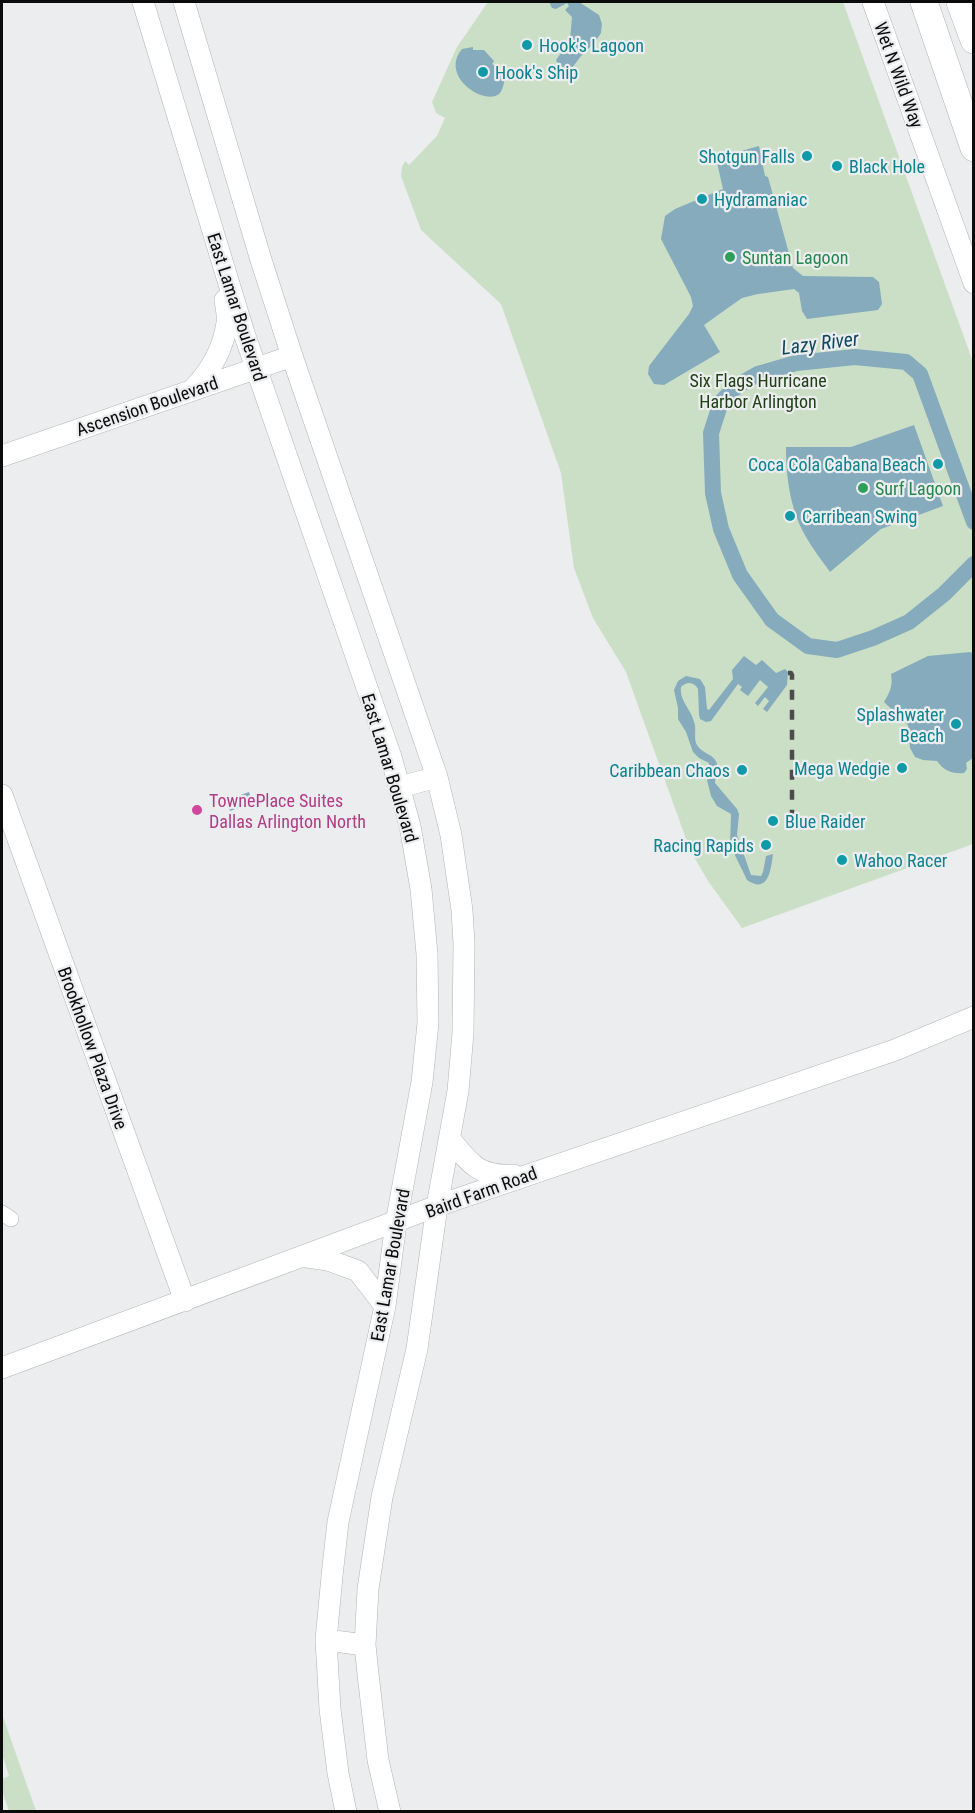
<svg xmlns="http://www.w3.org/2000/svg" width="975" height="1813" viewBox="0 0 975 1813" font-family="'Roboto Condensed',sans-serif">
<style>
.green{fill:#cbdfc6}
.water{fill:#85abbc}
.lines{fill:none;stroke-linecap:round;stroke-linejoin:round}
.canal{stroke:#85abbc;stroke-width:16}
.street-casing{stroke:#b2b3b5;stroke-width:16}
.secondary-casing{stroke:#b2b3b5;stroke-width:22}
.highway-casing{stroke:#b2b3b5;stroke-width:28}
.street{stroke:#fff;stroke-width:15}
.secondary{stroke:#fff;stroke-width:21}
.highway{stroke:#fff;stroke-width:27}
.rail{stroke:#4c4c4e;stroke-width:4.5;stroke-dasharray:10 10;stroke-linecap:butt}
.culture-dot{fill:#0f9aa8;stroke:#ebedef;stroke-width:2}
.leisure-dot{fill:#2e9e5b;stroke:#ebedef;stroke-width:2}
.hotel-dot{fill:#d1479c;stroke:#ebedef;stroke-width:2}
.labels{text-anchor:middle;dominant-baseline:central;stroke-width:4.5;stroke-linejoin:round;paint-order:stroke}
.culture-label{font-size:18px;fill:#0d838f;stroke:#ebedef;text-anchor:start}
.street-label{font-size:18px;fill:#0b0b0c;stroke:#ebedef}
.leisure-label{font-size:18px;fill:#27864d;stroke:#ebedef;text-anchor:start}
.park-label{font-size:18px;fill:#1f4015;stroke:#ebedef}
.hotel-label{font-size:18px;fill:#b23c85;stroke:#ebedef;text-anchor:start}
.water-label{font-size:20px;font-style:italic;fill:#11475a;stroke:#ebedef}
</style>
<rect width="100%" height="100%" fill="#ebedef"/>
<path class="green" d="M 488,2 L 843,2 L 973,362 L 973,844 L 742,928 L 708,881 L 690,850 L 626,672 L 593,618 L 574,568 L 561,473 L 501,304 L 421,230 L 401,176 L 402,167 L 405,161 L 409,165 L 437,136 L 445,118 L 436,113 L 432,102 L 457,47 Z
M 2,1714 L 36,1811 L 9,1811 L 2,1791 L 2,1779 L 9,1776 L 2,1754 Z"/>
<path class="water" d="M 549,2 L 579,2 L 599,15 L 602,24 L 601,33 L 595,42 L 581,56 L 569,72 L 558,65 L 556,60 L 570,40 L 572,17 L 565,10 L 569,6 L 567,3 L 556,9 L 552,8 Z
M 473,47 L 473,50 L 484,50 L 494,61 L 492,64 L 503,72 L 506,71 L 507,72 C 504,79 504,89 499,94 C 484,106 439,76 462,49 Z
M 759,146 L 765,176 L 768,177 L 793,268 L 803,276 L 873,277 L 879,282 L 882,304 L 878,310 L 807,319 L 802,311 L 799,293 L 794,289 L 758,294 L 742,298 L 704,325 L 720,352 L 664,385 L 654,384 L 648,374 L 649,366 L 689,314 L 693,306 L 691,297 L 661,239 L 665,216 L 675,209 L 723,189 L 716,158 Z
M 914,425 L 943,506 L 881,529 L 830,572 C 822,561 813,549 806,537 C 790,510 786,477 786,447 L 851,447 Z
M 970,652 L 974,654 L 973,758 L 966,763 L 967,769 L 964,773 C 952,774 944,771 937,761 L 923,760 L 915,757 L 910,748 L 908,725 L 884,702 C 890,692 893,686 891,674 L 928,656 Z
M 744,656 L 756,665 L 762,660 L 776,673 L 785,669 L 788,672 L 787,685 L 767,712 L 763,709 L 769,701 L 765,697 L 758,706 L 755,703 L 768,687 L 760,680 L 748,696 L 740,690 L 742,687 L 738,684 L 711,721 L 706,722 L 700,719 L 699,715 L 698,689 C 694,682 687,681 681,687 C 679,701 691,709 694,722 C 697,729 693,738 697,745 C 702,754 715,754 717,764 C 718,771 715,777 715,783 L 737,809 L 739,814 L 737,835 L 751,875 L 761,876 L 763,872 L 766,856 L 773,854 C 771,868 769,895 747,880 L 730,845 L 731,814 L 717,806 L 711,796 L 707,780 L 709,763 L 699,758 L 693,752 L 686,732 L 678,719 L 678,708 L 674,690 L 678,681 L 686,676 L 700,679 L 705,687 L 707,709 L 709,710 L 733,679 L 732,670 Z
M 249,792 L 253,803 L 230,811 L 226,800 Z"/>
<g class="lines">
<path class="canal" d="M 974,522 L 920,374 L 906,362 L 855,357 L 796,363 L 758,374 L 737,386 L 721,402 L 711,433 L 713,493 L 721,529 L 740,575 L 772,620 L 808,646 L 837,650 L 873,638 L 909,622 L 944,594 L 974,564"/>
<g class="street-casing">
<path id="street" d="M 2,1213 L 11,1219"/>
</g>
<g class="secondary-casing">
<path id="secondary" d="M 143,2 L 244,333 L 391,757 L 410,826 L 421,889 L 427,954 L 428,1023 L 422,1082 L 396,1223 L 385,1306 L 338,1522 L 332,1576 L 326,1640 L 330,1709 L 338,1773 L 346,1812
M 184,2 L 261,260 L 292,356 L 437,777 L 451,835 L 462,910 L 464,944 L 463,1033 L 458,1091 L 437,1206 L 417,1349 L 382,1497 L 368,1589 L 365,1645 L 368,1674 L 378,1760 L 390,1812
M 873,2 L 974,283
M 192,390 C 210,372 223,350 227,323 C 228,316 226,307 225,300
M 2,456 L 292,356
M 400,787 L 437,777
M 2,795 L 185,1301
M 450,1139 C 470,1164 479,1177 514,1175
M 307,1257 L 328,1260 L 358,1271 L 385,1306
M 2,1368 L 437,1206 L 895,1050 L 974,1017
M 326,1640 L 365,1645"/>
</g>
<g class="highway-casing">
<path id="highway" d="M 924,2 L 974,148
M 960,2 L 974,40"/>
</g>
<use href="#street" class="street"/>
<use href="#secondary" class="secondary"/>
<use href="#highway" class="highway"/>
<path class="rail" d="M 788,673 L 791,673 L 792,675 L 792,822"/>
</g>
<g class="culture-dot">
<circle cx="527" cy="45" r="6"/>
<circle cx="483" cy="72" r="6"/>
<circle cx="807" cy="156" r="6"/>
<circle cx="837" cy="166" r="6"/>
<circle cx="702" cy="199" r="6"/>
<circle cx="938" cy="464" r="6"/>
<circle cx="790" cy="516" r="6"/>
<circle cx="956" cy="724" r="6"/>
<circle cx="902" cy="768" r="6"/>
<circle cx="742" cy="770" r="6"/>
<circle cx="773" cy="821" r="6"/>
<circle cx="766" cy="845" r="6"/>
<circle cx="842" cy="860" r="6"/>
</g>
<g class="leisure-dot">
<circle cx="730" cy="257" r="6"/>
<circle cx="863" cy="488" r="6"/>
</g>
<circle class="hotel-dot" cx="197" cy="810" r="6"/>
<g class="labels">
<g class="culture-label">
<text x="539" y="45">Hook's Lagoon</text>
<text x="495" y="72">Hook's Ship</text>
<text x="795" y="156" text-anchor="end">Shotgun Falls</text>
<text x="849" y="166">Black Hole</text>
<text x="714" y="199">Hydramaniac</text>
<text x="926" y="464" text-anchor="end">Coca Cola Cabana Beach</text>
<text x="802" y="516">Carribean Swing</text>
<text x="944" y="714" text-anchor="end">Splashwater<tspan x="944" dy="21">Beach</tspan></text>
<text x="890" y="768" text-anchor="end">Mega Wedgie</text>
<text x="730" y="770" text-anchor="end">Caribbean Chaos</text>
<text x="785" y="821">Blue Raider</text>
<text x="754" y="845" text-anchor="end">Racing Rapids</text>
<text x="854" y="860">Wahoo Racer</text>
</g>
<g class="street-label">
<text transform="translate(899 75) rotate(70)">Wet N Wild Way</text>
<text transform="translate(237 307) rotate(72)">East Lamar Boulevard</text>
<text transform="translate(147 406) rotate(-19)">Ascension Boulevard</text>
<text transform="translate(390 768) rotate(73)">East Lamar Boulevard</text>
<text transform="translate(93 1048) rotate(70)">Brookhollow Plaza Drive</text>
<text transform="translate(481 1192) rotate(-20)">Baird Farm Road</text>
<text transform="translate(390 1265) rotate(-80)">East Lamar Boulevard</text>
</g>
<g class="leisure-label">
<text x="742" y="257">Suntan Lagoon</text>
<text x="875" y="488">Surf Lagoon</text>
</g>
<g class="park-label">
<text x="758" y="380">Six Flags Hurricane<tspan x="758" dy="21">Harbor Arlington</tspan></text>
</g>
<g class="hotel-label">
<text x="209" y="800">TownePlace Suites<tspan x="209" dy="21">Dallas Arlington North</tspan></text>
</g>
<g class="water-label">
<text transform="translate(820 343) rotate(-7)">Lazy River</text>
</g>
</g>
<rect width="975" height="1813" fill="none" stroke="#0b0b0c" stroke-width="6"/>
</svg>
